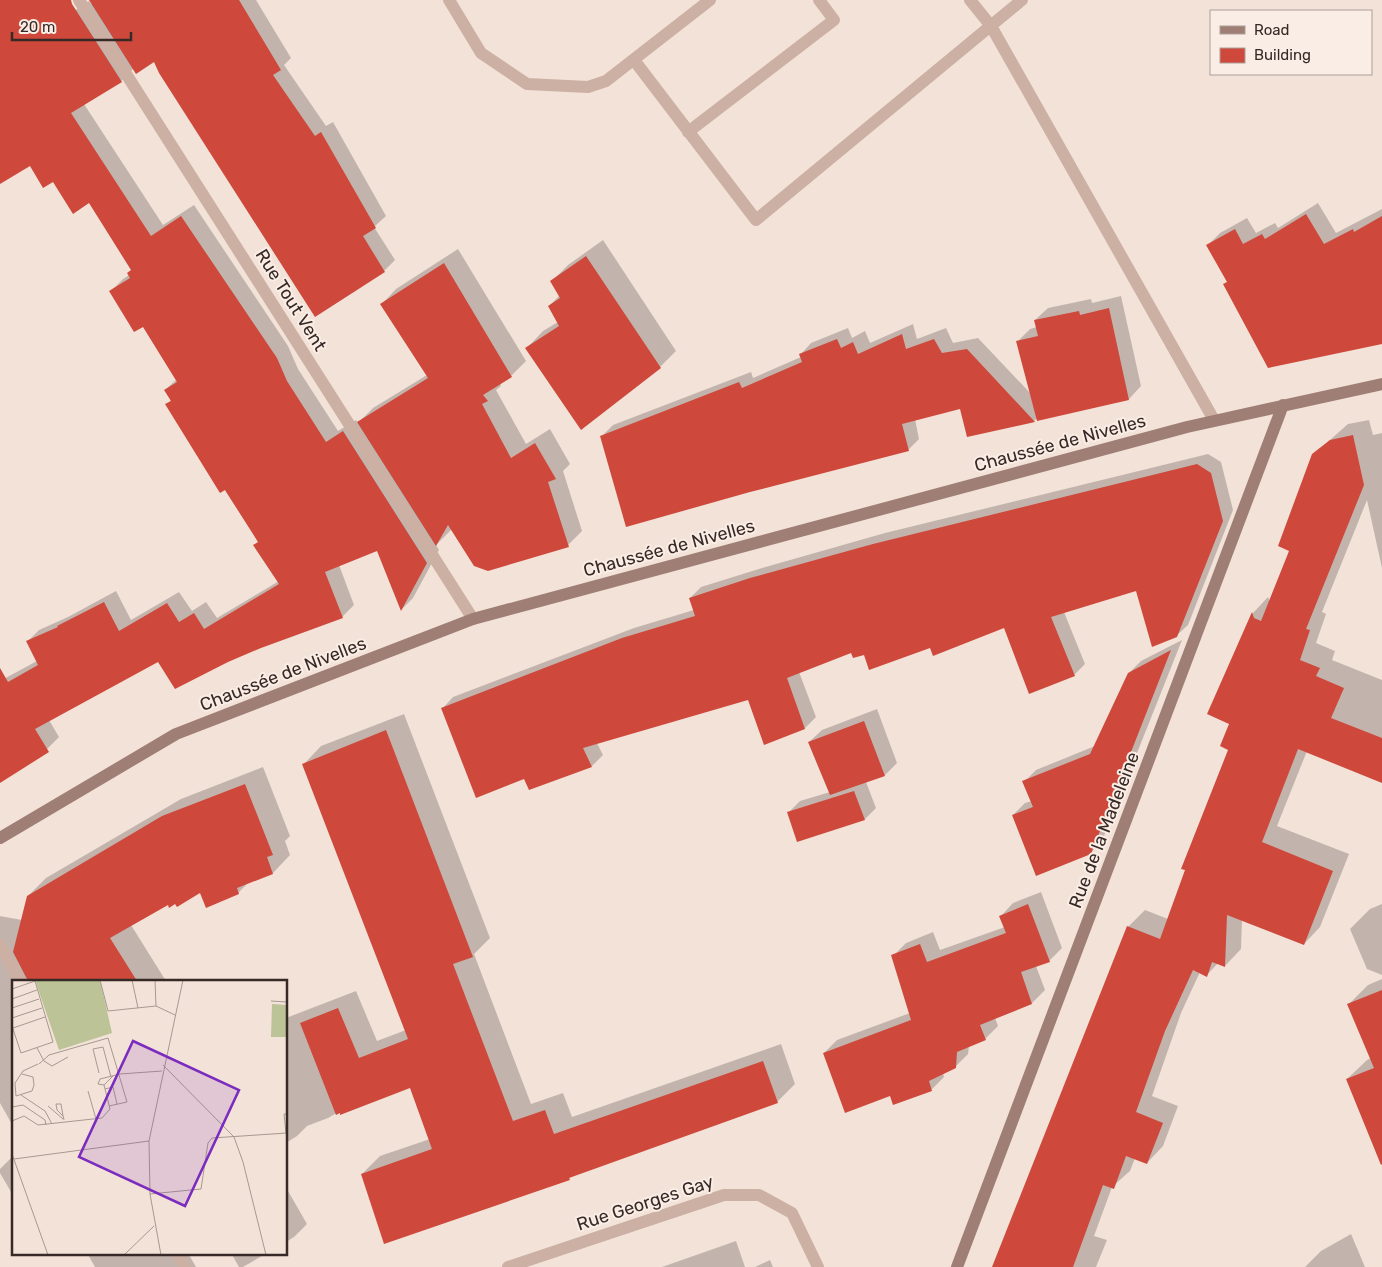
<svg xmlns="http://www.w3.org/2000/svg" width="1382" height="1267" viewBox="0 0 1382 1267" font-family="Rubik,sans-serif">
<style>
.shadow{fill:#0003}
.building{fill:#ce483b}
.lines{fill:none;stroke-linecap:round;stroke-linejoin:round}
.lane{stroke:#ccb0a4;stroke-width:12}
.street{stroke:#ccb0a4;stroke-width:12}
.secondary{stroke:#9f7e75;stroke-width:12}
.labels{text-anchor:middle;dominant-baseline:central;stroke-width:4;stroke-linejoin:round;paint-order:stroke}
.street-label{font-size:18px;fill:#362926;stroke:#faede5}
.inset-road{fill:none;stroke:#a79891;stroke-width:1}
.view{fill:#7b2cbf;fill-opacity:0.15;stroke:#7b2cbf;stroke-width:2.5}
.inset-edge{fill:none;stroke:#362926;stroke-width:2.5}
</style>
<rect width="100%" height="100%" fill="#f3e2d8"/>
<path class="shadow" d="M 0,0 L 63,0 L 71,13 L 89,1 L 91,4 L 96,0 L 256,0 L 291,58 L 284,65 L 326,126 L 333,122 L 386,216 L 374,227 L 395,260 L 384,271 L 315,315 L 154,61 L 134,68 L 121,81 L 84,104 L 163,225 L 194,205 L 288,346 L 298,369 L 338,431 L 356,420 L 358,423 L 373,408 L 427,375 L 382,304 L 396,289 L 458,249 L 526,361 L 511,376 L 500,383 L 501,386 L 496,390 L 526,444 L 550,429 L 570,464 L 563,471 L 582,531 L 568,545 L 452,529 L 436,545 L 439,550 L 413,598 L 402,609 L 378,550 L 339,565 L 354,605 L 342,617 L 158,661 L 49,720 L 59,737 L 47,749 L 0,782 L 0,681 L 37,661 L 27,642 L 39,630 L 68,617 L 116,591 L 131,620 L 179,592 L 192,611 L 206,602 L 217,618 L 279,581 L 259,541 L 167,404 L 172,399 L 165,390 L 177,379 L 143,326 L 111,291 L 123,279 L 129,275 L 132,269 L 89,202 L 53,180 L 0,145 Z
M 1318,203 L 1336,233 L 1382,209 L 1382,342 L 1225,284 L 1228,281 L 1208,245 L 1220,233 L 1247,218 L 1256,233 L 1275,223 L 1278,228 Z
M 603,240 L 676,351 L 660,367 L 527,348 L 543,331 L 558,322 L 549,306 L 560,295 L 552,281 L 568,265 Z
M 1121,296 L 1141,386 L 1129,399 L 1038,417 L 1034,421 L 968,436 L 961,408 L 915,419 L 919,439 L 908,450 L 602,436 L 613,425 L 751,372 L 753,378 L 801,357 L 800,355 L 811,343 L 848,328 L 852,338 L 865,331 L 870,343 L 913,324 L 917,339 L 946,328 L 953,343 L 978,338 L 1032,395 L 1018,341 L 1030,329 L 1037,327 L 1035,320 L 1048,308 L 1091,299 L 1092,303 Z
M 1369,420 L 1373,435 L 1382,433 L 1382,568 L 1367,500 L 1322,612 L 1326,614 L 1316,643 L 1335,651 L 1332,660 L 1382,680 L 1382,781 L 1307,751 L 1277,826 L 1349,854 L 1320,927 L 1304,944 L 1242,919 L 1241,949 L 1225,966 L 1218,963 L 1207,975 L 1200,972 L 1181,1013 L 1152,1096 L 1178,1106 L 1163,1146 L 1147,1163 L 1135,1158 L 1130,1171 L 1112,1187 L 1094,1236 L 1107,1240 L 1096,1267 L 993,1267 L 1128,927 L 1145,910 L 1168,919 L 1230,750 L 1231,723 L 1209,714 L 1253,613 L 1268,597 L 1270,602 L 1291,550 L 1313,455 L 1348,424 Z
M 1208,454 L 1221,462 L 1233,510 L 1188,625 L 1176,636 L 1137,589 L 1064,612 L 1085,664 L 1074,675 L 1005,627 L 931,647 L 865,653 L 852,652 L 799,672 L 816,717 L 805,728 L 765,743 L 748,698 L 597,743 L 603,755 L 592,766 L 530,788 L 524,777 L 443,708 L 453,697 L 634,628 L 694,610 L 690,598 L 701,587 L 762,568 L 885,533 Z
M 1182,640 L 1102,841 L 1090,853 L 1013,815 L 1025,803 L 1032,801 L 1024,782 L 1036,770 L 1095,746 L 1129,673 L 1141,661 Z
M 877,709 L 897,763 L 885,775 L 866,782 L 876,808 L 865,819 L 789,812 L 800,801 L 830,792 L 809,742 L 822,730 Z
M 404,714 L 490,938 L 474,954 L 531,1104 L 563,1093 L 572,1117 L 781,1044 L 795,1084 L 777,1102 L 573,1175 L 569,1179 L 362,1174 L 380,1156 L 430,1139 L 411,1086 L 340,1111 L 328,1118 L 307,1126 L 297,1136 L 286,1143 L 286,1018 L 356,991 L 377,1041 L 406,1030 L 304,764 L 321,746 Z
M 263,767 L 290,836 L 285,841 L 290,855 L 273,873 L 249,882 L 238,893 L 200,892 L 175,902 L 168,903 L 131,925 L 166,981 L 71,981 L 58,959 L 26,979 L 28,981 L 14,981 L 14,1128 L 0,1103 L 0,916 L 22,920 L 28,896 L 46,878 L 181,799 Z
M 1041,892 L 1062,948 L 1049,961 L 1036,966 L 1045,990 L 1032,1003 L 995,1018 L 998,1026 L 985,1039 L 969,1046 L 968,1054 L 955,1067 L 943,1073 L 944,1077 L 931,1090 L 891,1094 L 824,1053 L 837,1040 L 910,1013 L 893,956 L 906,943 L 933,932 L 940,950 L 1005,927 L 1001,916 L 1013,903 Z
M 1382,904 L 1382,975 L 1367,969 L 1350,929 L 1370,909 Z
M 1382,979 L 1382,1126 L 1347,1079 L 1367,1060 L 1371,1058 L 1349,1004 L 1368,985 Z
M 14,1155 L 14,1197 L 0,1173 L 0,1169 Z
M 288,1191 L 307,1224 L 294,1237 L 286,1242 L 286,1192 Z
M 1351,1234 L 1365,1267 L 1305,1267 L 1321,1251 Z
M 736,1241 L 745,1267 L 662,1267 Z
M 87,1253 L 188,1253 L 196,1267 L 95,1267 Z
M 231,1253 L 267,1253 L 243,1267 L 239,1267 Z
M 770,1260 L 773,1267 L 755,1267 Z"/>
<path class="building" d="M 0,0 L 71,0 L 72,4 L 122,82 L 71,113 L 151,236 L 181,216 L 277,358 L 287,381 L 326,442 L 343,431 L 427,563 L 401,611 L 377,551 L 325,572 L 343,618 L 261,648 L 228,662 L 175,689 L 158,662 L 35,729 L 49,752 L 0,783 L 0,668 L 8,682 L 38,665 L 26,641 L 58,627 L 57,626 L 104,602 L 119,631 L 167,603 L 179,622 L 194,613 L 204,629 L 279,584 L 253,545 L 258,542 L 225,490 L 220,493 L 165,404 L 171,401 L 164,390 L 177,382 L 143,327 L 134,332 L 109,291 L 130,278 L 127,273 L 131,270 L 89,203 L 73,214 L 53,182 L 43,188 L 30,166 L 0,184 Z
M 89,0 L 239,0 L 281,70 L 273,75 L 315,136 L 321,132 L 376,228 L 363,236 L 385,272 L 315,317 L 159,73 L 154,62 L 136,74 Z
M 1306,214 L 1324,244 L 1353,229 L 1354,232 L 1382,216 L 1382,344 L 1268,368 L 1223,284 L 1227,282 L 1206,245 L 1235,229 L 1243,244 L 1262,234 L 1265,239 Z
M 586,256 L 661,368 L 581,430 L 525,348 L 559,326 L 548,306 L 560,298 L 550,281 Z
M 444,263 L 512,377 L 483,395 L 488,401 L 482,404 L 511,458 L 535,443 L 556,479 L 548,482 L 569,547 L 488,571 L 474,566 L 448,525 L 436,546 L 357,422 L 428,378 L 380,304 Z
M 1109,308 L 1129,400 L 1037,421 L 1016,341 L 1038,336 L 1034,320 L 1079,311 L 1080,315 Z
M 902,334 L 906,349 L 934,339 L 942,353 L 967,349 L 1035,422 L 967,437 L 960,409 L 902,424 L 909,451 L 750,492 L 626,527 L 600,436 L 739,382 L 742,388 L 802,362 L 799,354 L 837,339 L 841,348 L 853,342 L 858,354 Z
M 1353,435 L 1364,485 L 1306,629 L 1310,630 L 1300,660 L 1320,668 L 1316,676 L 1344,688 L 1331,718 L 1382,738 L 1382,783 L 1298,749 L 1262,842 L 1333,871 L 1304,945 L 1227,915 L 1225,967 L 1212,962 L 1207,977 L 1193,970 L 1165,1031 L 1136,1112 L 1163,1123 L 1147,1164 L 1126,1156 L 1114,1189 L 1103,1185 L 1073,1267 L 992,1267 L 1127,926 L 1160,939 L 1185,870 L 1181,869 L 1228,750 L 1220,746 L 1229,724 L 1207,714 L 1252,612 L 1254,618 L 1261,621 L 1289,551 L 1278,546 L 1312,454 L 1330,440 Z
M 1197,464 L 1211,473 L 1223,521 L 1177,637 L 1152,647 L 1136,591 L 1051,617 L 1075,676 L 1029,694 L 1004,628 L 933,656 L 930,648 L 869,670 L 864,655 L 853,658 L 851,653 L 787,678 L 805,729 L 764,745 L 748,700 L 583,748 L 592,767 L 529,790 L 524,779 L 476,798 L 441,708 L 622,638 L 695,616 L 689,598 L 750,578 L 873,544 Z
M 1171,650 L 1091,854 L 1036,876 L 1012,815 L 1033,807 L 1022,781 L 1090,754 L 1128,673 Z
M 864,721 L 885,776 L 830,795 L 808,742 Z
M 386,730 L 473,957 L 453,964 L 513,1121 L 545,1110 L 554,1134 L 763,1061 L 778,1103 L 569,1178 L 570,1180 L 384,1244 L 361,1174 L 432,1149 L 410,1088 L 340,1115 L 340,1113 L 336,1115 L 300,1023 L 338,1008 L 359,1058 L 408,1039 L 302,764 Z
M 245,784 L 273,855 L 267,857 L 273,874 L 237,888 L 239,894 L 206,908 L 200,893 L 177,907 L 175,904 L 169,908 L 168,905 L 110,938 L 137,981 L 28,981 L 13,952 L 27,896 L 162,816 Z
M 854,791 L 865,820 L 797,842 L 787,812 Z
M 1028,904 L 1050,962 L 1021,972 L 1032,1004 L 980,1025 L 986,1040 L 957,1052 L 956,1068 L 929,1081 L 932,1091 L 893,1105 L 890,1096 L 845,1113 L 823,1053 L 911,1020 L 891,955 L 920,944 L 927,962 L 1006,933 L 999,916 Z
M 1382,990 L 1382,1164 L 1381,1165 L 1346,1079 L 1374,1068 L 1347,1004 Z"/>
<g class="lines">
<path class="lane" d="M 449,0 L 481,53 L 527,84 L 588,87 L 606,81 L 710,0
M 970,0 L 991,26 L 1214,420
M 634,60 L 756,220 L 1022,0
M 688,132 L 834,20 L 819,0"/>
<path class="street" d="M 79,0 L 473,619
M 0,945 L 20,981
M 177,1253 L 185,1267
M 508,1267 L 724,1195 L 759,1195 L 792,1213 L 818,1267"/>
<path class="secondary" d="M 0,838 L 176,734 L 473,619 L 1187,427 L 1382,384
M 957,1267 L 1283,405"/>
</g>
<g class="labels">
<g class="street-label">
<text transform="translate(291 300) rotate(58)">Rue Tout Vent</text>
<text transform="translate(1060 443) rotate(-15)">Chaussée de Nivelles</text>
<text transform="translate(669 548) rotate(-15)">Chaussée de Nivelles</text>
<text transform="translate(283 674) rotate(-21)">Chaussée de Nivelles</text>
<text transform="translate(1104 830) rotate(-69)">Rue de la Madeleine</text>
<text transform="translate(645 1203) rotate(-18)">Rue Georges Gay</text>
</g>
</g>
<g transform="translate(12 980)">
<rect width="275" height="275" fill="#f3e2d8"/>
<path d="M 23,0 L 88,0 L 100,53 L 47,70 ZM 260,24 L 275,25 L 275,57 L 259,57 Z" fill="#bbc397"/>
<path class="inset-road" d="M 88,0 L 96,31 L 144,26 L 163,35M 120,0 L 126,28M 143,0 L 144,26M 0,9 L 23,1 L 41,62 L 9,73 L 0,46M 0,19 L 25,10M 259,21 L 275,22M 0,28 L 27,19M 0,38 L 30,28M 1,48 L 33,37M 25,68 L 32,81 L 40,86 L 56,77M 27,84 L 37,75 L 96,58 L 115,122 L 97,126M 151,85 L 222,157 L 231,182 L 254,275M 87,93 L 81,69 L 91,67 L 99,97M 10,94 L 21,97 L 22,105 L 20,111 L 4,116 L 3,103 L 11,91 L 26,84M 101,96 L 92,105 L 86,104 L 88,99 L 108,94 L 150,91M 93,109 L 101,107 L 105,124M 76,111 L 84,139M 9,115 L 33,131 L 40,144M 36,126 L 51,139M 0,127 L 11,125 L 33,140 L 34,145M 51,136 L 45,130 L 44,124 L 49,124 L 51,136 L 52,140M 0,141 L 12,136 L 26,145 L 90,138 L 98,129 L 92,105M 274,153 L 272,134 L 275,134M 0,174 L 36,275M 2,179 L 137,161M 138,214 L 189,209 L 196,163 L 200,158 L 275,153M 112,275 L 142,246M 149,275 L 138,214 L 137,161 L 171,0"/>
<path class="view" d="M 121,61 L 227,110 L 173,226 L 67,177 Z"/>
<rect width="275" height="275" class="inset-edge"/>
</g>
<rect x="1210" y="10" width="162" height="65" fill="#faede5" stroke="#ac9f99"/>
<rect x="1220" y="26" width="25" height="8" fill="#9f7e75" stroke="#ac9f99"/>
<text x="1254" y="35" font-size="15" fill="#362926">Road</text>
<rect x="1220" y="48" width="25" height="15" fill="#ce483b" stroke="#ac9f99"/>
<text x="1254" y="60" font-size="15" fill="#362926">Building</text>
<path d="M12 32v8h119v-8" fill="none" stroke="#362926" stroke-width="2.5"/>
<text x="20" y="32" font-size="15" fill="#362926" stroke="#faede5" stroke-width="4" paint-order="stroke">20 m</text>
</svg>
